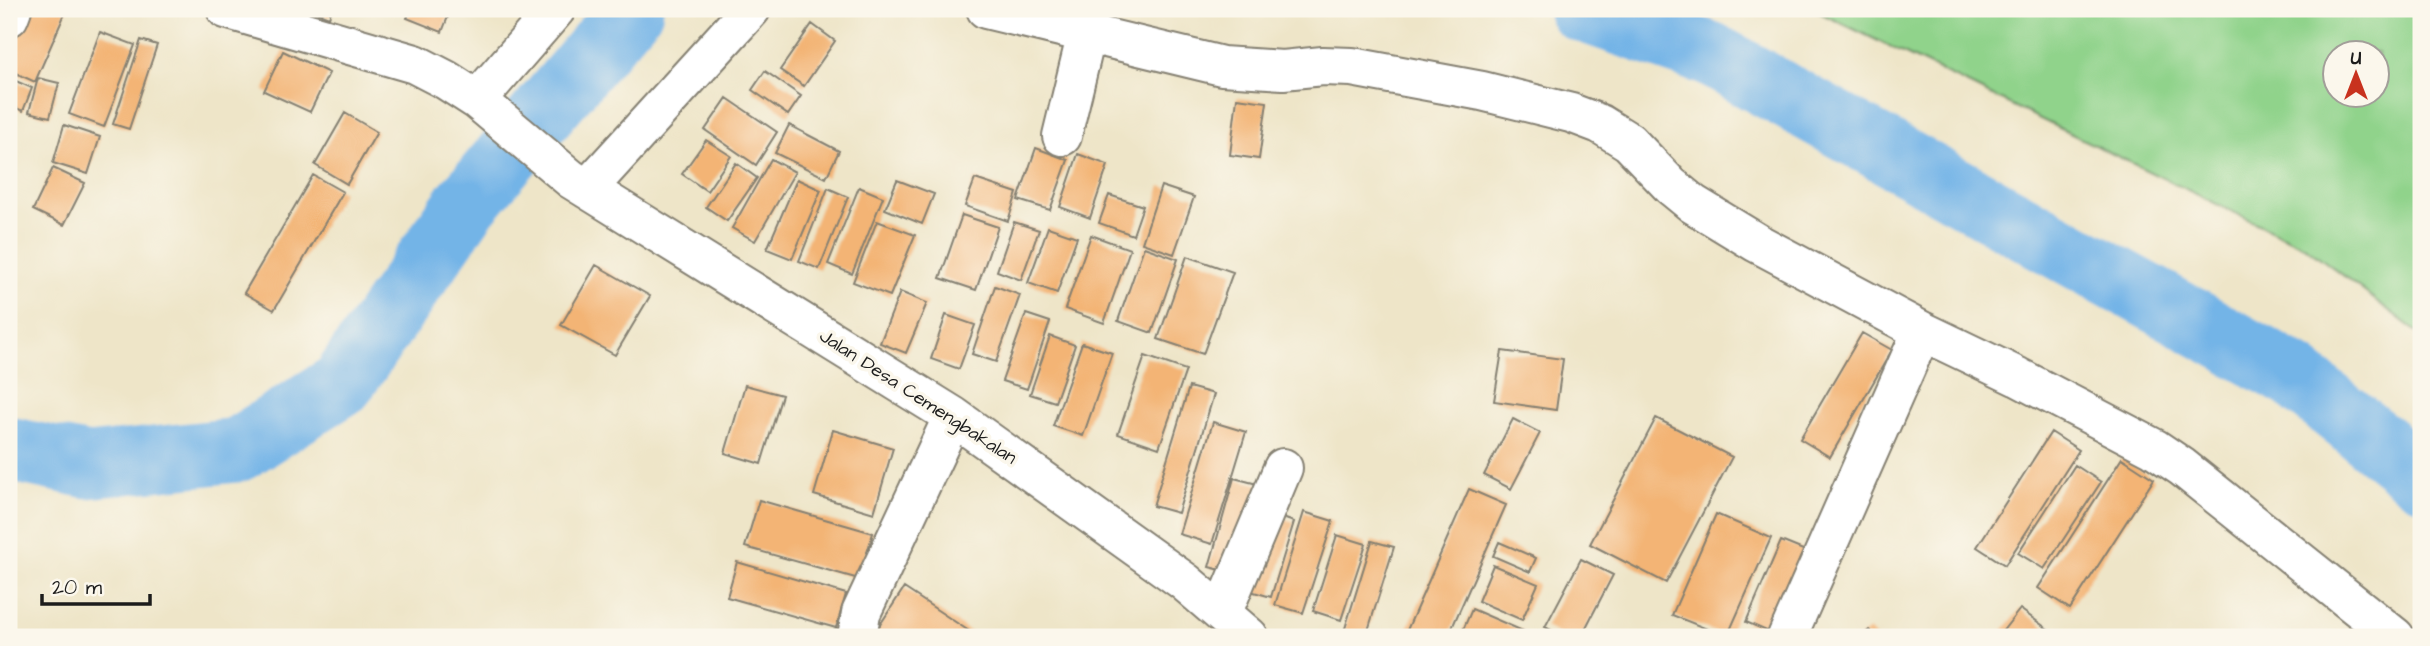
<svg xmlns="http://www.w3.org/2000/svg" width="2430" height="646" viewBox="0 0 2430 646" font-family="'Architects Daughter',sans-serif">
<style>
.green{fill:#90d38b;stroke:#567854;stroke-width:2;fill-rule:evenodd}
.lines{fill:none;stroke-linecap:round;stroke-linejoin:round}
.river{stroke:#73b4e7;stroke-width:65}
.building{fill:#f3b474}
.minor-casing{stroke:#858072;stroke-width:42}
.minor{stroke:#fff;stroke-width:38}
.labels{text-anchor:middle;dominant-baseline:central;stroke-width:7;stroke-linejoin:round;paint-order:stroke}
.street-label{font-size:19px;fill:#1c1c1c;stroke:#fbf7ec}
</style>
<rect width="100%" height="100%" fill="#fbf7ec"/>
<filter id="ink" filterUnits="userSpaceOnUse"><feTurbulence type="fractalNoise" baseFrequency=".0143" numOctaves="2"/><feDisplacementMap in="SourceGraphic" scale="14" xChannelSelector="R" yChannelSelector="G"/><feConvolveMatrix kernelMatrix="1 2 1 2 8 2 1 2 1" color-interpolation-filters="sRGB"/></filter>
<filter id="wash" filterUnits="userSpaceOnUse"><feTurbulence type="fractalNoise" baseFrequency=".00686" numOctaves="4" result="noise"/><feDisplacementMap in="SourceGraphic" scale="28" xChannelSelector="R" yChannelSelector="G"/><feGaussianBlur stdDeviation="1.57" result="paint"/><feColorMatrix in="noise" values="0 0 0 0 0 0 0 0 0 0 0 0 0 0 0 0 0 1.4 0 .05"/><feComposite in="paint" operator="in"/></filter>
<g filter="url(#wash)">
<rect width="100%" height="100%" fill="#eee5c8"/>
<path class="green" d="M 1812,9 L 2421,9 L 2421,335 L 2306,247 ZM 2336,52 L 2378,52 L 2378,94 L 2336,94 Z"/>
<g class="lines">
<path class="river" d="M 1580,9 L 1710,54 L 2295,377 L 2421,477
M 9,449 L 88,466 L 237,450 L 342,384 L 466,204 L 631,9"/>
</g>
<g id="blocks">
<path class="building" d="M 26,9 L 67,9 L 35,82 L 9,70 L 9,47 Z
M 314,9 L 332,9 L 329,17 L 313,11 Z
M 411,9 L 451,9 L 442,32 L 407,18 Z
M 812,24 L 835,41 L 804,86 L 780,70 Z
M 100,32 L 135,45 L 104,127 L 69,114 Z
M 141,40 L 157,45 L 129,129 L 113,124 Z
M 283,51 L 329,73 L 310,112 L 264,91 Z
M 765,71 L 801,96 L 788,115 L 752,90 Z
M 9,78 L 32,88 L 23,111 L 9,105 Z
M 38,78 L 59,83 L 50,117 L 29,112 Z
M 727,98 L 777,132 L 756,165 L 705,130 Z
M 1237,98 L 1267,102 L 1259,159 L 1230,155 Z
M 345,113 L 377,132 L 347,184 L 315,165 Z
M 64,125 L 100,137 L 88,174 L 53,163 Z
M 789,125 L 839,151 L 826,178 L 775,153 Z
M 706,140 L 731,156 L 707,191 L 682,174 Z
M 1036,148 L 1068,160 L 1050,210 L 1018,200 Z
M 1078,154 L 1108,165 L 1090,218 L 1060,207 Z
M 771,159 L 795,172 L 755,241 L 732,228 Z
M 736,163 L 757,178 L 727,221 L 706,207 Z
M 53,168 L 85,183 L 64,225 L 33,210 Z
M 313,175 L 343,192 L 274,310 L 244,293 Z
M 797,179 L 821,190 L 792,259 L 767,249 Z
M 975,179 L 1017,193 L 1008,221 L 965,206 Z
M 897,180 L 934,194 L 922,224 L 885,209 Z
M 1161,186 L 1194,197 L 1174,254 L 1142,243 Z
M 859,187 L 883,197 L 852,274 L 828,264 Z
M 828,188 L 848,197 L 819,269 L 799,261 Z
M 1109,195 L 1143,206 L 1133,235 L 1099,223 Z
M 962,215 L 998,227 L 976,290 L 940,278 Z
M 877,221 L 915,235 L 890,296 L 853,282 Z
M 1014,222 L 1039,230 L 1021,280 L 997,271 Z
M 1048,227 L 1077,237 L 1057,293 L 1028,283 Z
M 1091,235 L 1130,249 L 1104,323 L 1065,309 Z
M 1144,247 L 1178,259 L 1152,333 L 1118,321 Z
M 1187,256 L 1233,272 L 1203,354 L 1158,339 Z
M 596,265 L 650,296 L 615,355 L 561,325 Z
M 995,286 L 1020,295 L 996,362 L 972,354 Z
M 900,292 L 927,303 L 906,353 L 880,343 Z
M 1026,314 L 1050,322 L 1027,389 L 1002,381 Z
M 946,315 L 975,325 L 959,369 L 931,359 Z
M 1862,333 L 1892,350 L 1830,457 L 1800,439 Z
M 1050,336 L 1075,345 L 1055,402 L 1030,394 Z
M 1082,343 L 1112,353 L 1083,436 L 1053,426 Z
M 1502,351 L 1563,359 L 1556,410 L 1494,401 Z
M 1145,356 L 1186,370 L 1159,448 L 1118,434 Z
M 745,385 L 782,395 L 761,464 L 725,453 Z
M 1189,387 L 1214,394 L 1178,513 L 1153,506 Z
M 1656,418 L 1732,457 L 1666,583 L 1590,544 Z
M 1513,419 L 1540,433 L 1511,489 L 1484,475 Z
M 1213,422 L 1246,432 L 1212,544 L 1179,534 Z
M 833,430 L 893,448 L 874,513 L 814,495 Z
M 2051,432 L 2079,450 L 2005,565 L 1977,547 Z
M 2122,458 L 2154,479 L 2070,609 L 2038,588 Z
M 2075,465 L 2101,482 L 2044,569 L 2018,553 Z
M 1234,478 L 1261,485 L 1237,574 L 1209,567 Z
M 1469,489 L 1506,505 L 1448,637 L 1404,637 Z
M 759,500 L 873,533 L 859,579 L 745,547 Z
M 1304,512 L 1333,521 L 1303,613 L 1275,605 Z
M 1271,514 L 1294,522 L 1271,597 L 1247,590 Z
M 1716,514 L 1771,538 L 1727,637 L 1672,615 Z
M 1337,535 L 1366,544 L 1341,620 L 1313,611 Z
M 1372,541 L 1394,547 L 1366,637 L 1351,637 L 1343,635 Z
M 1781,541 L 1813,554 L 1778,636 L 1746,622 Z
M 1499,542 L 1536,558 L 1530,572 L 1493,556 Z
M 1581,559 L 1613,575 L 1581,637 L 1564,637 L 1545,627 Z
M 737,562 L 846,594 L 836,628 L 727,597 Z
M 1493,565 L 1538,584 L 1522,620 L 1478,601 Z
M 904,588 L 978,637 L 878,637 L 874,634 Z
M 1472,609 L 1523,631 L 1520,637 L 1460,637 Z
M 2020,609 L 2049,630 L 2043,637 L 1998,637 Z
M 1869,630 L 1876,637 L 1861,637 Z"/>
</g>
</g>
<g filter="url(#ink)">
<use href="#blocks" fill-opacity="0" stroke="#858072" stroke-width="2"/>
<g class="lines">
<g class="minor-casing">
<path id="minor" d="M 226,9 L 415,64 L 446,80 L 477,100 L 571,179 L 953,416 L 1185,582 L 1249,637
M 986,9 L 1222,66 L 1283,70 L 1323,66 L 1352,67 L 1482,91 L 1571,113 L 1600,124 L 1629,142 L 1671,186 L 1693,204 L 1757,243 L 1922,331 L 2018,377 L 2154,448 L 2182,467 L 2395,637
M 9,17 L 12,9
M 477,100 L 556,9
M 1062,136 L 1087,33
M 587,189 L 751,9
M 1222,614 L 1283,468
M 857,637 L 861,613 L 953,416
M 1787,637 L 1922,331"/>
</g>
<use href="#minor" class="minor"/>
</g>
</g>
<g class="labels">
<g class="street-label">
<text transform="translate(918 397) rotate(33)">Jalan Desa Cemengbakalan</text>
</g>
</g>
<rect width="2430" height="646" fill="none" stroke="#fbf7ec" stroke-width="35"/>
<g transform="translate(2356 74)"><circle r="33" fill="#fbf7ec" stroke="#a29f99" stroke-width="2"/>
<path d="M0-5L12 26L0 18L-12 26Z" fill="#c8321e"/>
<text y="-10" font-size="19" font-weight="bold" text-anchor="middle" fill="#1c1c1c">U</text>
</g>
<path d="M42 594v10h108v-10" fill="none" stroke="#1c1c1c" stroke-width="3.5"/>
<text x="52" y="594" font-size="21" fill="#1c1c1c" stroke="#fbf7ec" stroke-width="5" paint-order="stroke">20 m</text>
</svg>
